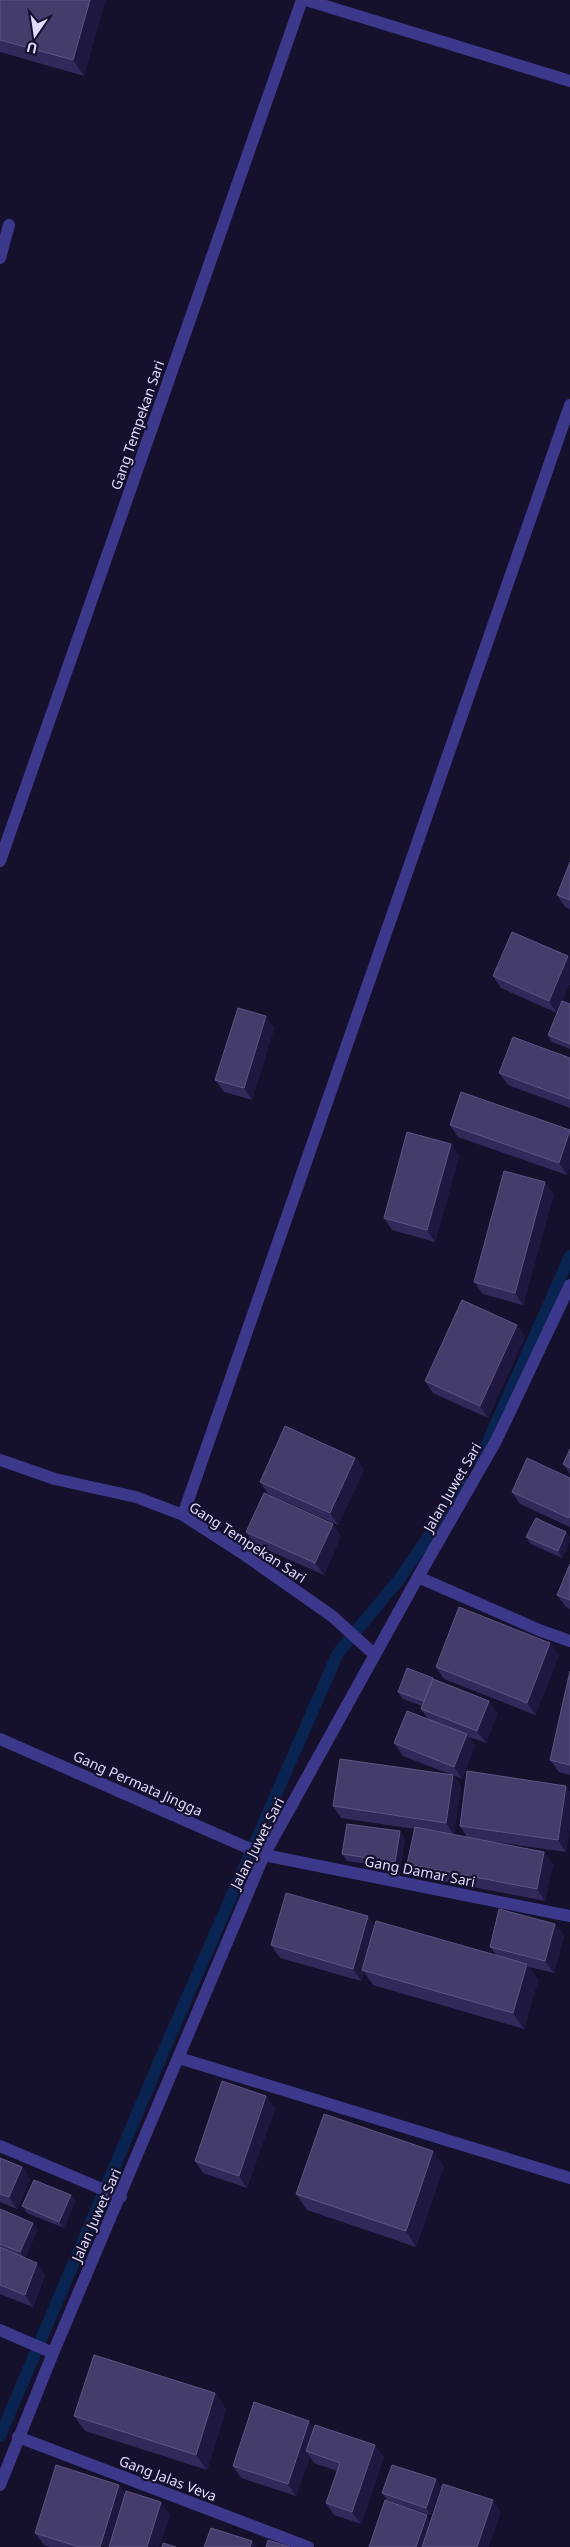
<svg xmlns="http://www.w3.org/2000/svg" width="570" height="2547" viewBox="0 0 570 2547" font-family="'Noto Sans',sans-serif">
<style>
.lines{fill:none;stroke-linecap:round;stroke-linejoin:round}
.stream{stroke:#0a2451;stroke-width:12}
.lane{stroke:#3c398d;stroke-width:12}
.street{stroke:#3c398d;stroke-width:12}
.wall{fill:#32285a}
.shaded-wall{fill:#1f1740}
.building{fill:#453c6c;stroke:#5d5583}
.labels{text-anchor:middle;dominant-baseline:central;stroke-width:4.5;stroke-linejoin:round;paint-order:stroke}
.street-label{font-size:14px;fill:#dfdbff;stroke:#15102c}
</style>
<rect width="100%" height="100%" fill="#15102c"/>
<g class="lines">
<path class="stream" d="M 480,1460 L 570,1256
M 0,2436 L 168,2041 L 338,1653 L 397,1582 L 466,1484"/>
<path class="lane" d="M 0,258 L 9,225
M 0,2146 L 121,2197"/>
<path class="street" d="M 306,0 L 570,81
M 0,861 L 302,0
M 0,1460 L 55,1479 L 136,1497 L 183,1515 L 245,1555 L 332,1616 L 375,1655
M 183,1515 L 570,405
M 418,1577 L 539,1630 L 570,1641
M 0,1739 L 264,1855 L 570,1916
M 179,2058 L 570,2178
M 0,2330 L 53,2353
M 18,2437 L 308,2547
M 0,2485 L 53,2353 L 264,1855 L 418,1577 L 496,1441 L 570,1285"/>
</g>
<path class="wall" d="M 0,0 L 105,0 L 84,76 L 0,52 Z
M 570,862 L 570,909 L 565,907 L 557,895 Z
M 568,956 L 570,959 L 570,983 L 562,1001 L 570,1004 L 570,1049 L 552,1042 L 548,1035 L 557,1013 L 501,988 L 493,976 Z
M 266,1016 L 274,1028 L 252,1100 L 224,1092 L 215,1080 Z
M 570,1058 L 570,1108 L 508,1085 L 499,1073 Z
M 450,1125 L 570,1130 L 570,1167 L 567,1175 L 458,1137 Z
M 451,1144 L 459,1156 L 435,1242 L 392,1230 L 384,1218 Z
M 554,1194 L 523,1305 L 483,1294 L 474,1282 Z
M 525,1337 L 488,1418 L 433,1393 L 425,1381 Z
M 570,1449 L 570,1474 L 563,1464 Z
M 355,1458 L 364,1470 L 338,1525 L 268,1494 L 260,1482 Z
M 570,1478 L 570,1527 L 520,1504 L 512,1492 Z
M 246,1532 L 341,1536 L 324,1575 L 254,1544 Z
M 526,1537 L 570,1537 L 570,1541 L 562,1558 L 531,1544 Z
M 570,1564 L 570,1609 L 566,1607 L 557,1595 Z
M 559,1655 L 535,1715 L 444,1679 L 436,1667 Z
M 570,1671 L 570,1775 L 559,1772 L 550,1760 Z
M 433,1678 L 434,1680 L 489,1701 L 497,1714 L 486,1743 L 469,1737 L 475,1746 L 462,1779 L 453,1775 L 461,1787 L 454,1834 L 467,1837 L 460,1826 L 566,1786 L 570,1792 L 570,1826 L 566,1852 L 489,1841 L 544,1852 L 553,1864 L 545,1901 L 416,1876 L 407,1864 L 414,1829 L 341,1818 L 333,1806 L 452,1775 L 403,1756 L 394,1743 L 428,1719 L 421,1709 L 422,1706 L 403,1699 L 398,1692 Z
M 405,1838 L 400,1869 L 347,1861 L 342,1854 Z
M 555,1924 L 564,1936 L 554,1973 L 529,1967 L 538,1980 L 524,2029 L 373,1985 L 364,1972 L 361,1981 L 280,1958 L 271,1945 L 375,1927 L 496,1955 L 490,1947 Z
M 266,2096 L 275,2108 L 247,2188 L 203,2173 L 195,2161 Z
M 0,2158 L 22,2167 L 30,2179 L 17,2209 L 0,2202 Z
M 444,2166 L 416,2247 L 307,2210 L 296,2194 Z
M 71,2195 L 75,2202 L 64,2228 L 27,2213 L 22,2206 Z
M 0,2209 L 38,2229 L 25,2258 L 45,2275 L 33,2307 L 0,2294 Z
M 215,2393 L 226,2409 L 207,2470 L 85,2431 L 74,2416 Z
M 314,2428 L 384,2457 L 361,2524 L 334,2515 L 326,2503 L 337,2471 L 314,2463 L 310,2457 L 296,2496 L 241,2478 L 233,2466 Z
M 119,2485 L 125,2494 L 170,2514 L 159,2547 L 49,2547 L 44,2545 L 35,2533 Z
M 441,2486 L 430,2515 L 387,2500 L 382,2493 Z"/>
<path class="shaded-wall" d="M 90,0 L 105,0 L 84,76 L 73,60 Z
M 568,956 L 570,959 L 570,983 L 557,1013 L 549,1001 Z
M 266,1016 L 274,1028 L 252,1100 L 244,1088 Z
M 570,1132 L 570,1167 L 567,1175 L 559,1163 Z
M 451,1144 L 459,1156 L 435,1242 L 427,1230 Z
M 545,1182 L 554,1194 L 523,1305 L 515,1293 Z
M 517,1325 L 525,1337 L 488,1418 L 480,1406 Z
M 355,1458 L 364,1470 L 338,1525 L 330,1513 Z
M 333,1524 L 341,1536 L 324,1575 L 315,1563 Z
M 566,1532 L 570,1537 L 570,1541 L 562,1558 L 558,1551 Z
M 550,1643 L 559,1655 L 535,1715 L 527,1703 Z
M 489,1701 L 497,1714 L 486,1743 L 477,1731 Z
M 467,1734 L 475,1746 L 462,1779 L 454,1767 Z
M 453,1775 L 461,1787 L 454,1835 L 446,1823 Z
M 566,1786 L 570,1792 L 570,1826 L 566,1852 L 558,1840 Z
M 400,1831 L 405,1838 L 400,1869 L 395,1862 Z
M 544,1852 L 553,1864 L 545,1901 L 537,1889 Z
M 368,1916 L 376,1928 L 362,1970 L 364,1972 L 361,1981 L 353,1969 Z
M 555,1924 L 564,1936 L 554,1973 L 545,1961 Z
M 527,1964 L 538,1980 L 524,2029 L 513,2013 Z
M 266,2096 L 275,2108 L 247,2188 L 239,2176 Z
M 433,2151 L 444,2166 L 416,2247 L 406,2231 Z
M 22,2167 L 30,2179 L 17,2209 L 9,2197 Z
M 71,2195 L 75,2202 L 64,2228 L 59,2222 Z
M 33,2223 L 38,2229 L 25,2259 L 20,2252 Z
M 37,2263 L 45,2275 L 33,2307 L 25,2295 Z
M 215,2393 L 226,2409 L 207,2470 L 196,2455 Z
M 309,2421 L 317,2433 L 306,2451 L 310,2457 L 296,2496 L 288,2484 Z
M 375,2445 L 384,2457 L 361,2524 L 352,2512 Z
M 436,2479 L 441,2486 L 430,2515 L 426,2508 Z
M 119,2485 L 127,2497 L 112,2547 L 100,2547 Z
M 493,2500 L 501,2512 L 489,2547 L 477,2547 Z
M 161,2502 L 170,2514 L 159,2547 L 147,2547 Z
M 427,2515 L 435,2527 L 428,2547 L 416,2547 Z
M 252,2541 L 257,2547 L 250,2547 Z"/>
<path class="building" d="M 0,0 L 90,0 L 73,60 L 0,40 Z
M 570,862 L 570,900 L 557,895 Z
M 512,932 L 568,956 L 549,1001 L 493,976 Z
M 562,1001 L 570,1004 L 570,1044 L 548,1035 Z
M 238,1008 L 266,1016 L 244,1088 L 215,1080 Z
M 513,1037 L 570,1058 L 570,1099 L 499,1073 Z
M 461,1092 L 570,1130 L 559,1163 L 450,1125 Z
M 407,1132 L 451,1144 L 427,1230 L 384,1218 Z
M 504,1171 L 545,1182 L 515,1293 L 474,1282 Z
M 462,1300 L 517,1325 L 480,1406 L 425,1381 Z
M 285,1426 L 355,1458 L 330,1513 L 260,1482 Z
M 570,1449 L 570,1468 L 563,1464 Z
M 527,1458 L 570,1478 L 570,1515 L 569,1518 L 512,1492 Z
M 264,1493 L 333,1524 L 315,1563 L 246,1532 Z
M 536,1518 L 566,1532 L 558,1551 L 526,1537 Z
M 570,1564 L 570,1600 L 557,1595 Z
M 459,1607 L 550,1643 L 527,1703 L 436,1667 Z
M 407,1668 L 433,1678 L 424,1701 L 398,1692 Z
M 570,1671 L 570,1765 L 550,1760 Z
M 433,1679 L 489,1701 L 477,1731 L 421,1709 Z
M 407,1711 L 467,1734 L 454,1767 L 394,1743 Z
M 340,1759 L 453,1775 L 446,1823 L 333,1806 Z
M 467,1771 L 566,1786 L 558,1840 L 460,1826 Z
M 347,1824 L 400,1831 L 395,1862 L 342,1854 Z
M 415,1827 L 544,1852 L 537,1889 L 407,1864 Z
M 286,1893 L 368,1916 L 353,1969 L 271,1945 Z
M 499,1909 L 555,1924 L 545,1961 L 490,1947 Z
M 376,1921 L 527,1964 L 513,2013 L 362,1970 Z
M 222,2081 L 266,2096 L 239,2176 L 195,2161 Z
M 324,2114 L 433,2151 L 406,2231 L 296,2194 Z
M 0,2158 L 22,2167 L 9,2197 L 0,2194 Z
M 34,2180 L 71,2195 L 59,2222 L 22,2206 Z
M 0,2209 L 33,2223 L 20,2252 L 0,2244 Z
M 0,2247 L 37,2263 L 25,2295 L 0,2285 Z
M 94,2355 L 215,2393 L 196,2455 L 74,2416 Z
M 254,2402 L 309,2421 L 288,2484 L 233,2466 Z
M 315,2425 L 375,2445 L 352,2512 L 326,2503 L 340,2463 L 306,2451 Z
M 56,2465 L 119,2485 L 100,2547 L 79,2547 L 35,2533 Z
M 392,2465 L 436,2479 L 426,2508 L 382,2493 Z
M 443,2484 L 493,2500 L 477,2547 L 422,2547 Z
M 126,2491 L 161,2502 L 147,2547 L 109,2547 Z
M 385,2500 L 427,2515 L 416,2547 L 369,2547 Z
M 211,2528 L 252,2541 L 250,2547 L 204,2547 Z
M 268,2540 L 290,2547 L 266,2547 Z
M 163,2543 L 176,2547 L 162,2547 Z"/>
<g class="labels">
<g class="street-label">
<text transform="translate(137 425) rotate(-71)">Gang Tempekan Sari</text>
<text transform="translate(452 1487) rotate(-60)">Jalan Juwet Sari</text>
<text transform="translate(248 1542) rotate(33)">Gang Tempekan Sari</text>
<text transform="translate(138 1783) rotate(24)">Gang Permata Jingga</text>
<text transform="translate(257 1843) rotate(-63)">Jalan Juwet Sari</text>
<text transform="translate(420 1871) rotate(11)">Gang Damar Sari</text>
<text transform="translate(96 2215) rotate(-66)">Jalan Juwet Sari</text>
<text transform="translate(168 2478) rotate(21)">Gang Jalas Veva</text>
</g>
</g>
<g transform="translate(35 35) rotate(193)" stroke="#15102c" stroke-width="4" paint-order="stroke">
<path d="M0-4L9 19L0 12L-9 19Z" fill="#dfdbff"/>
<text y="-8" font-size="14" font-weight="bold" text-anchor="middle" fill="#dfdbff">U</text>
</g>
</svg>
